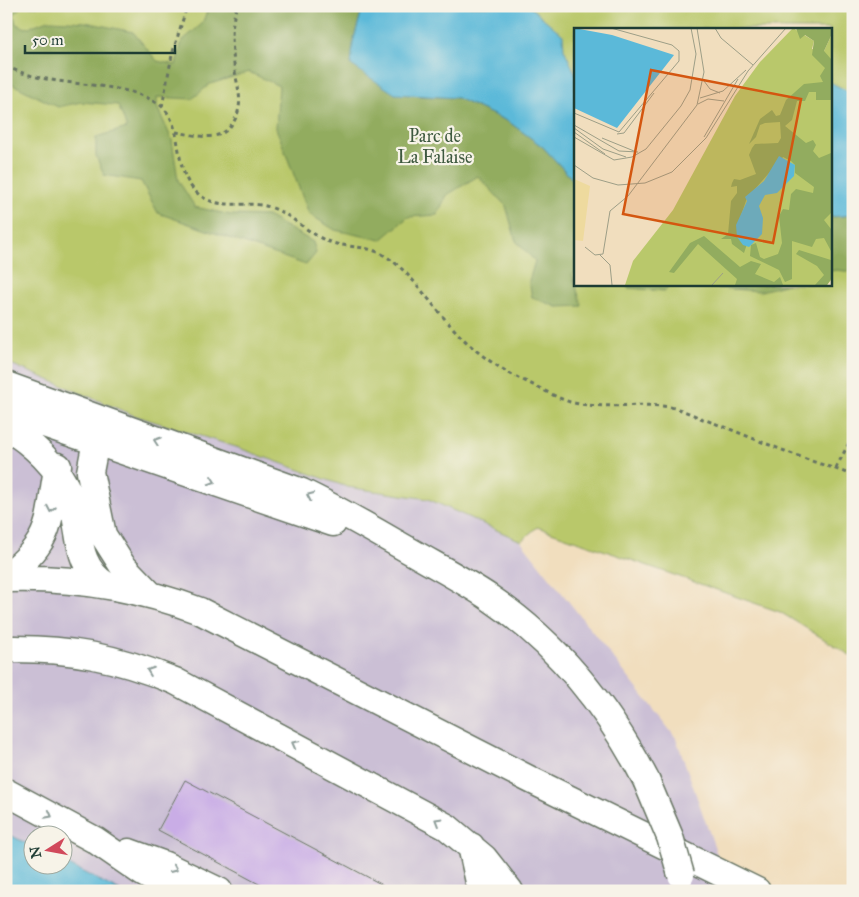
<svg xmlns="http://www.w3.org/2000/svg" width="859" height="897" viewBox="0 0 859 897" font-family="'IM FELL Great Primer',serif">
<style>
.industrial{fill:#cbbfd5}
.green{fill:#b9c86b;stroke:#6c8250;fill-rule:evenodd}
.forest{fill:#92ac5f;stroke:#58744a}
.water{fill:#5bb9d9;stroke:#3d7b86}
.building{fill:#c9ade6}
.lines{fill:none;stroke-linecap:round;stroke-linejoin:round}
.minor-casing{stroke:#687564;stroke-width:29}
.path{stroke:#687564;stroke-width:3;stroke-dasharray:4 4;stroke-linecap:butt}
.minor{stroke:#fff;stroke-width:26}
.minor-bridge-casing{stroke:#687564;stroke-width:29;stroke-linecap:butt}
.minor-bridge{stroke:#fff;stroke-width:26}
.oneway{stroke:#8f9e9a}
.labels{text-anchor:middle;dominant-baseline:central;stroke-width:4.5;stroke-linejoin:round;paint-order:stroke}
.park-label{font-size:18px;fill:#3e593f;stroke:#f7f3e8}
.inset-road{fill:none;stroke:#9d9e87;stroke-width:1}
.view{fill:#d45610;fill-opacity:0.15;stroke:#d45610;stroke-width:2.5}
.inset-edge{fill:none;stroke:#1f3d34;stroke-width:2.5}
</style>
<rect width="100%" height="100%" fill="#f7f3e8"/>
<filter id="ink" filterUnits="userSpaceOnUse"><feTurbulence type="fractalNoise" baseFrequency=".02" numOctaves="2"/><feDisplacementMap in="SourceGraphic" scale="10" xChannelSelector="R" yChannelSelector="G"/><feConvolveMatrix kernelMatrix="1 2 1 2 8 2 1 2 1" color-interpolation-filters="sRGB"/></filter>
<filter id="wash" filterUnits="userSpaceOnUse"><feTurbulence type="fractalNoise" baseFrequency=".0096" numOctaves="4" result="noise"/><feDisplacementMap in="SourceGraphic" scale="20" xChannelSelector="R" yChannelSelector="G"/><feGaussianBlur stdDeviation="1.12" result="paint"/><feColorMatrix in="noise" values="0 0 0 0 0 0 0 0 0 0 0 0 0 0 0 0 0 1.4 0 .05"/><feComposite in="paint" operator="in"/></filter>
<g filter="url(#wash)">
<rect width="100%" height="100%" fill="#f1debe"/>
<path class="industrial" d="M 6,362 L 133,415 L 236,447 L 347,487 L 428,499 L 521,541 L 676,738 L 730,891 L 119,891 L 63,863 L 62,834 L 32,834 L 32,848 L 6,836 Z"/>
<path class="green" d="M 6,6 L 853,6 L 853,657 L 780,612 L 537,527 L 521,541 L 428,499 L 347,487 L 236,447 L 133,415 L 6,362 ZM 575,29 L 830,29 L 830,284 L 575,284 Z"/>
<path class="forest" d="M 6,6 L 21,6 L 14,15 L 16,24 L 26,28 L 49,20 L 85,22 L 133,32 L 157,61 L 176,65 L 182,41 L 202,24 L 209,6 L 363,6 L 353,42 L 417,96 L 457,98 L 509,122 L 543,147 L 575,182 L 575,273 L 572,274 L 582,306 L 557,307 L 532,297 L 529,281 L 535,261 L 516,241 L 506,206 L 478,176 L 447,195 L 437,215 L 408,217 L 381,240 L 335,230 L 309,214 L 276,128 L 279,86 L 249,72 L 210,84 L 192,99 L 157,97 L 157,107 L 172,140 L 178,180 L 195,207 L 231,215 L 267,216 L 313,242 L 316,253 L 306,265 L 158,213 L 141,181 L 104,175 L 96,156 L 96,137 L 127,128 L 118,105 L 81,102 L 58,107 L 6,81 Z
M 853,215 L 853,272 L 837,270 L 830,271 L 830,217 Z
M 626,284 L 669,284 L 665,291 L 628,288 Z
M 690,284 L 788,284 L 761,291 L 701,287 Z"/>
<path class="water" d="M 363,6 L 529,6 L 563,35 L 564,49 L 575,73 L 575,182 L 543,147 L 509,122 L 457,98 L 395,94 L 351,65 L 353,42 Z
M 830,82 L 853,94 L 853,215 L 830,217 Z
M 6,833 L 32,846 L 32,864 L 62,864 L 63,862 L 120,891 L 6,891 Z"/>
<g id="blocks">
<path class="building" d="M 185,780 L 394,891 L 272,891 L 158,830 Z"/>
</g>
</g>
<g filter="url(#ink)">
<use href="#blocks" fill-opacity="0" stroke="#687564" stroke-width="1"/>
<g class="lines">
<g class="minor-casing">
<path id="minor" d="M 6,385 L 302,492 C 340,510 375,531 412,552 C 438,567 465,581 490,598 C 558,644 609,709 646,780
M 6,411 L 333,523
M 6,427 C 32,443 59,467 70,496 C 82,528 73,564 106,585
M 96,441 L 90,472 L 103,535 L 122,565 L 151,595
M 6,577 C 17,567 29,558 37,546 C 54,523 51,493 58,466
M 6,579 C 73,577 137,587 200,611 L 529,779 L 757,891
M 6,649 C 70,648 116,657 175,681 L 447,827 L 484,858 L 510,891
M 6,792 L 95,840 L 143,873 L 174,891
M 471,846 L 481,891
M 129,852 L 165,865 L 219,891"/>
</g>
<path class="path" d="M 6,66 C 54,90 107,78 152,100 C 189,118 169,165 195,191 C 214,210 238,202 261,205 C 287,209 304,231 327,241 C 344,248 364,245 380,253 C 408,267 431,305 453,328 C 474,352 500,370 529,383 C 542,389 557,398 570,402 C 602,410 638,402 670,407 C 681,409 693,415 703,419 C 736,431 768,445 801,457 C 818,464 836,468 853,476
M 162,107 L 172,55 L 187,6
M 176,132 C 189,134 205,139 218,135 C 225,133 229,128 233,123 C 246,102 236,86 234,64 C 232,44 230,25 237,6
M 836,468 L 853,435"/>
<use href="#minor" class="minor"/>
<g class="minor-bridge-casing">
<path id="minor-bridge" d="M 646,780 L 670,837 L 681,875"/>
</g>
<use href="#minor-bridge" class="minor-bridge"/>
</g>
<defs><path id="oneway-chevron" d="M-2-3.5L2.5 0L-2 3.5" fill="none" stroke-width="1.6" stroke-linecap="round" stroke-linejoin="round" transform="scale(1.25)"/></defs>
<g class="oneway">
<use href="#oneway-chevron" transform="translate(157 441) rotate(-161)"/>
<use href="#oneway-chevron" transform="translate(212 481) rotate(19)"/>
<use href="#oneway-chevron" transform="translate(310 496) rotate(-155)"/>
<use href="#oneway-chevron" transform="translate(51 509) rotate(101)"/>
<use href="#oneway-chevron" transform="translate(150 671) rotate(-160)"/>
<use href="#oneway-chevron" transform="translate(295 744) rotate(-152)"/>
<use href="#oneway-chevron" transform="translate(49 815) rotate(28)"/>
<use href="#oneway-chevron" transform="translate(438 821) rotate(-149)"/>
<use href="#oneway-chevron" transform="translate(174 869) rotate(25)"/>
</g>
</g>
<g class="labels">
<g class="park-label">
<text x="435" y="136">Parc de<tspan x="435" dy="21">La Falaise</tspan></text>
</g>
</g>
<g transform="translate(574 28)">
<rect width="258" height="258" fill="#f1debe"/>
<path d="M 219,0 L 240,13 L 238,21 L 250,23 L 257,8 L 258,251 L 253,257 L 51,257 L 59,233 L 99,182 L 161,68 L 186,34 Z" fill="#b9c86b"/>
<path d="M 222,0 L 257,0 L 257,8 L 250,23 L 257,31 L 257,72 L 242,72 L 242,64 L 235,64 L 231,73 L 223,73 L 218,92 L 211,98 L 232,115 L 239,112 L 242,117 L 239,123 L 245,130 L 257,125 L 257,121 L 257,185 L 250,192 L 257,201 L 257,223 L 250,210 L 242,211 L 238,219 L 218,213 L 218,251 L 211,254 L 205,242 L 176,228 L 177,217 L 182,215 L 186,229 L 190,231 L 204,226 L 208,215 L 205,188 L 209,181 L 215,182 L 217,166 L 222,161 L 239,165 L 240,159 L 221,145 L 221,137 L 217,133 L 209,129 L 173,170 L 163,199 L 166,210 L 173,216 L 170,225 L 158,216 L 157,211 L 147,211 L 154,206 L 157,173 L 163,165 L 163,158 L 157,159 L 158,155 L 160,151 L 166,152 L 182,146 L 175,127 L 178,120 L 181,116 L 204,115 L 207,110 L 206,94 L 191,95 L 186,97 L 182,109 L 175,116 L 186,91 L 198,82 L 202,88 L 206,87 L 212,72 L 230,56 L 249,54 L 246,48 L 251,40 L 238,27 L 240,13 L 231,7 L 226,11 ZM 130,208 L 166,239 L 177,233 L 187,236 L 181,246 L 200,254 L 206,249 L 209,257 L 161,257 L 163,251 L 124,216 L 100,245 L 95,244 L 116,215 ZM 225,222 L 257,232 L 257,251 L 253,257 L 241,257 L 250,247 L 243,238 L 222,226 Z" fill="#92ac5f"/>
<path d="M 0,151 L 16,158 L 9,213 L 0,212 Z" fill="#eeda9e"/>
<path d="M 0,0 L 38,7 L 100,27 L 43,100 L 0,80 ZM 205,128 L 221,137 L 220,148 L 203,165 L 191,167 L 185,178 L 189,190 L 188,206 L 175,219 L 169,217 L 163,209 L 162,197 L 173,173 L 171,169 L 190,153 Z" fill="#5bb9d9"/>
<path class="inset-road" d="M 141,0 L 147,10 L 179,37M 130,53 L 136,61 L 146,65M 126,70 L 149,63 L 172,42M 124,76 L 134,71 L 150,73M 0,85 L 45,104 L 105,33 L 105,23 L 98,17 L 37,0M 0,97 L 45,123 L 64,124M 0,100 L 29,121 L 52,129M 0,104 L 31,126M 43,106 L 50,105 L 80,65M 0,109 L 40,132 L 58,129 L 72,121 L 107,78 L 116,62 L 122,26 L 117,0M 130,109 L 164,51M 28,110 L 60,123M 0,137 L 19,150 L 44,157 L 71,155 L 98,144 L 132,110 L 174,43 L 212,0M 11,219 L 21,227 L 29,226 L 36,183 L 54,168 L 123,77 L 130,44 L 123,0M 26,227 L 36,237 L 38,257M 138,257 L 149,245"/>
<path class="view" d="M 77,42 L 227,71 L 199,215 L 49,186 Z"/>
<rect width="258" height="258" class="inset-edge"/>
</g>
<rect width="859" height="897" fill="none" stroke="#f7f3e8" stroke-width="25"/>
<g transform="translate(48 850) rotate(259)"><circle r="24" fill="#f7f3e8" stroke="#a1aaa0"/>
<path d="M0-4L9 19L0 12L-9 19Z" fill="#d1495b"/>
<text y="-8" font-size="14" font-weight="bold" text-anchor="middle" fill="#1f3d34">N</text>
</g>
<path d="M25 45v8h150v-8" fill="none" stroke="#1f3d34" stroke-width="2.5"/>
<text x="32" y="45" font-size="15" fill="#1f3d34" stroke="#f7f3e8" stroke-width="4" paint-order="stroke">50 m</text>
</svg>
